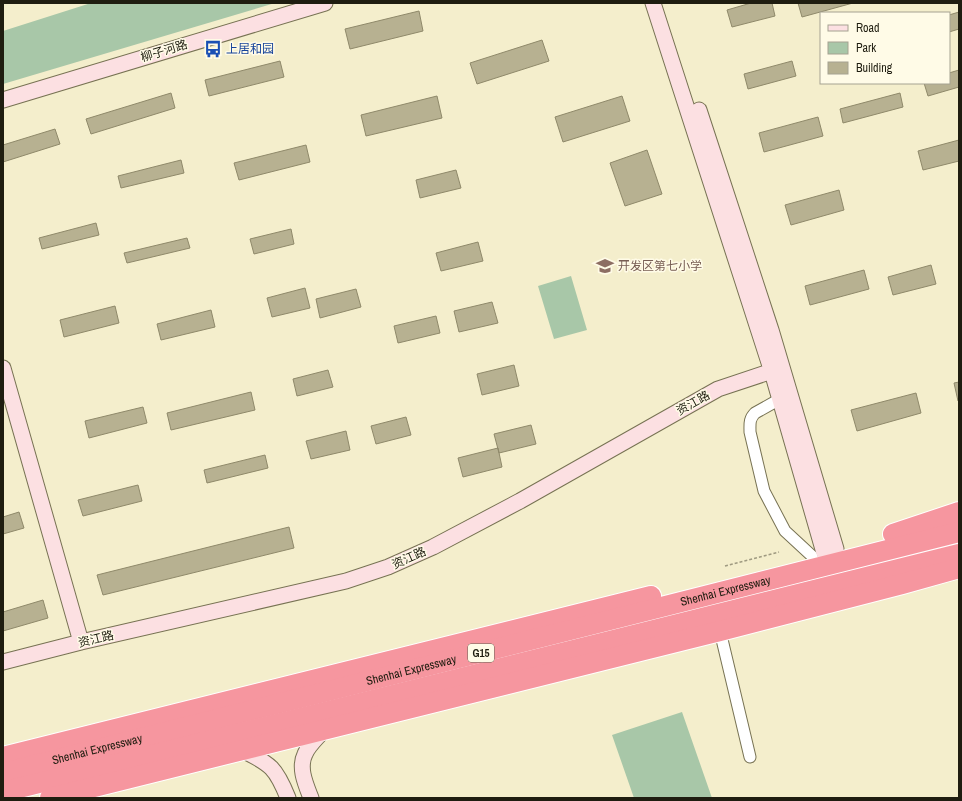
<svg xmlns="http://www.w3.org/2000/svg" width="962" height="801" viewBox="0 0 962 801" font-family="'Archivo Narrow','Noto Sans SC',sans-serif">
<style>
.green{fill:#a8c7a8}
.building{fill:#b7b191;stroke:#8f896a}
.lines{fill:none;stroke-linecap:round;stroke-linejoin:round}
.street-casing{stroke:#777253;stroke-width:13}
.secondary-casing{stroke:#777253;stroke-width:17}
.highway-casing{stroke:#fff;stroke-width:22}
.path{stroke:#9f9a81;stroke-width:1.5;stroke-dasharray:3 2;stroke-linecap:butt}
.street{stroke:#fff;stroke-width:11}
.secondary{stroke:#fce0e2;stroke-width:15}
.highway{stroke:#f6969f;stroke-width:20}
.labels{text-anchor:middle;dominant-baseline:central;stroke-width:3;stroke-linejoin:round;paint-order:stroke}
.shield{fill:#fffbe7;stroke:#626050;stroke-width:1}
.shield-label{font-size:11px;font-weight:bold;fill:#1f1d10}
.transit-label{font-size:12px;fill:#164399;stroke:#fffbe7;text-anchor:start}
.street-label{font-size:12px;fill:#1f1d10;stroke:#fffbe7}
.education-label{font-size:12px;fill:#785e54;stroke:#fffbe7;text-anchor:start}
</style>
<rect width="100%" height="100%" fill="#f4eecc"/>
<path class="green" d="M 91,3 L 275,3 L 3,84 L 3,31 Z
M 571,276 L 587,330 L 554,339 L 538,286 Z
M 682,712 L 712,798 L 634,798 L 612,735 Z"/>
<path class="building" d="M 751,3 L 772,3 L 775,16 L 732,27 L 727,10 Z
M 798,3 L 853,3 L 802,17 Z
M 419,11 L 423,31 L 350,49 L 345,29 Z
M 959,12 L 959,29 L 949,32 L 949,15 Z
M 542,40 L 549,61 L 477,84 L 470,63 Z
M 280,61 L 284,77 L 209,96 L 205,80 Z
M 792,61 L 796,76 L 748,89 L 744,74 Z
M 959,70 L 959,87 L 928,96 L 924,83 L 949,83 L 949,73 Z
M 171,93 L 175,108 L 91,134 L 86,119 Z
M 900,93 L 903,107 L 843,123 L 840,109 Z
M 437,96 L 442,118 L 366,136 L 361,115 Z
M 622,96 L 630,121 L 563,142 L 555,117 Z
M 818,117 L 823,136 L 764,152 L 759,133 Z
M 55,129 L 60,144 L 3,162 L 3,145 Z
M 959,140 L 959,161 L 923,170 L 918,151 Z
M 306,145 L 310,162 L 239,180 L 234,163 Z
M 647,150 L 662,194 L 625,206 L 610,163 Z
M 181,160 L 184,173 L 121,188 L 118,176 Z
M 456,170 L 461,188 L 420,198 L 416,180 Z
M 839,190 L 844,210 L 791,225 L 785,205 Z
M 96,223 L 99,235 L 42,249 L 39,238 Z
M 291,229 L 294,244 L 254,254 L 250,239 Z
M 187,238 L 190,248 L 127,263 L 124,253 Z
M 478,242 L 483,261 L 441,271 L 436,253 Z
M 931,265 L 936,284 L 893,295 L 888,277 Z
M 864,270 L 869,289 L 810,305 L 805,286 Z
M 305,288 L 310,308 L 272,317 L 267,298 Z
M 356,289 L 361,307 L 320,318 L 316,299 Z
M 492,302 L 498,323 L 459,332 L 454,311 Z
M 115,306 L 119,323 L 64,337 L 60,320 Z
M 211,310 L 215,327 L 161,340 L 157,324 Z
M 436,316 L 440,333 L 398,343 L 394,326 Z
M 514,365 L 519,386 L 482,395 L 477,374 Z
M 328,370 L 333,387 L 297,396 L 293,379 Z
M 959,382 L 959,401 L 958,401 L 954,383 Z
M 251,392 L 255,410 L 171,430 L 167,413 Z
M 916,393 L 921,413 L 857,431 L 851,410 Z
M 143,407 L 147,423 L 89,438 L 85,421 Z
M 406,417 L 411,435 L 376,444 L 371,426 Z
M 531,425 L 536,444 L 499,453 L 494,434 Z
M 346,431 L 350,450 L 311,459 L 306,441 Z
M 498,448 L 502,467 L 463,477 L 458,458 Z
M 265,455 L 268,468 L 207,483 L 204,470 Z
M 138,485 L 142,501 L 83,516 L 78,500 Z
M 19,512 L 24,528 L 3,534 L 3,517 Z
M 289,527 L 294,548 L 103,595 L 97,575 Z
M 43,600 L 48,618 L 3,631 L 3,612 Z"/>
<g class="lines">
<g class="street-casing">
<path id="street" d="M 780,399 L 755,413 C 749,419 750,424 750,432 L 764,491 L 785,531 L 812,556
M 720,631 L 750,757"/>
</g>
<g class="secondary-casing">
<path id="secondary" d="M 653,3 L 772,372 L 824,553
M 3,100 L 325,3
M 699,110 L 771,330 L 836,549
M 3,368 L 81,642
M 3,662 L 81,642 L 346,581 L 388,567 L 433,547 L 520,501 L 718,389 L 781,368
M 242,750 C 271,764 276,768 288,798
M 311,798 C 306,785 298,768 305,754 C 308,746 317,738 323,731"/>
</g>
<g class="highway-casing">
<g id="highway">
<path d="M 893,534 L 959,512"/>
<path d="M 3,757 L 651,596"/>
<path id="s1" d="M 3,773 L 959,532"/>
<path d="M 3,792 L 959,554"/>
<path d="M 50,798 L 720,631 L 902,584 L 959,568"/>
</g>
</g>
<path class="path" d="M 725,566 L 779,552"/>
<use href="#street" class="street"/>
<use href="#secondary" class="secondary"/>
<use href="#highway" class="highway"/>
</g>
<defs>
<g id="bus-bare" transform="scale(1.38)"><path d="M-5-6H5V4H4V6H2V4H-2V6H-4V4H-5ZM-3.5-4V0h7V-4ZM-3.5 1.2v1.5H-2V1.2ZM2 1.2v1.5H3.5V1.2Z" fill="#1a4fb4" stroke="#fffbe7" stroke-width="2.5" paint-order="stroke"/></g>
<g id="school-bare" transform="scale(1.38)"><path d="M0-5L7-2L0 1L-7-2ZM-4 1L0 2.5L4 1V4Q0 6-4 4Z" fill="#8d6e63" stroke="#fffbe7" stroke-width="2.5" paint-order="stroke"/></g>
</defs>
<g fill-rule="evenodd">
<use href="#bus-bare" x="213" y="49"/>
<use href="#school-bare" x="605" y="266"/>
</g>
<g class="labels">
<rect class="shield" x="468" y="644" width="26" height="18" rx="3"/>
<g class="shield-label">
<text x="481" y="653">G15</text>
</g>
<g class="transit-label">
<text x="226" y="49">上居和园</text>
</g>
<g class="street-label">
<text transform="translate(164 51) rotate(-17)">柳子河路</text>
<text transform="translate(693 403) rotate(-29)">资江路</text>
<text transform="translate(409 558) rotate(-24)">资江路</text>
<text stroke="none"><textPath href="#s1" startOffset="745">Shenhai Expressway</textPath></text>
<text transform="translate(96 639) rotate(-13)">资江路</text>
<text stroke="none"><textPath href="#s1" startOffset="421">Shenhai Expressway</textPath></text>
<text stroke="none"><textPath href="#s1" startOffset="97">Shenhai Expressway</textPath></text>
</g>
<g class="education-label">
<text x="618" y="266">开发区第七小学</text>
</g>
</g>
<rect width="962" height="801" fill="none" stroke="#1f1d10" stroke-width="8"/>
<rect x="820" y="12" width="130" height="72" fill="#fffbe7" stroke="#a5a291"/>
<rect x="828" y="25" width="20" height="6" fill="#fce0e2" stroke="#a5a291"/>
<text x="856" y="32" font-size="12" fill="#1f1d10">Road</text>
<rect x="828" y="42" width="20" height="12" fill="#a8c7a8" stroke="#a5a291"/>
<text x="856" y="52" font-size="12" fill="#1f1d10">Park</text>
<rect x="828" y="62" width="20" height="12" fill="#b7b191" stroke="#a5a291"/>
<text x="856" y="72" font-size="12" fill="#1f1d10">Building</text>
</svg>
